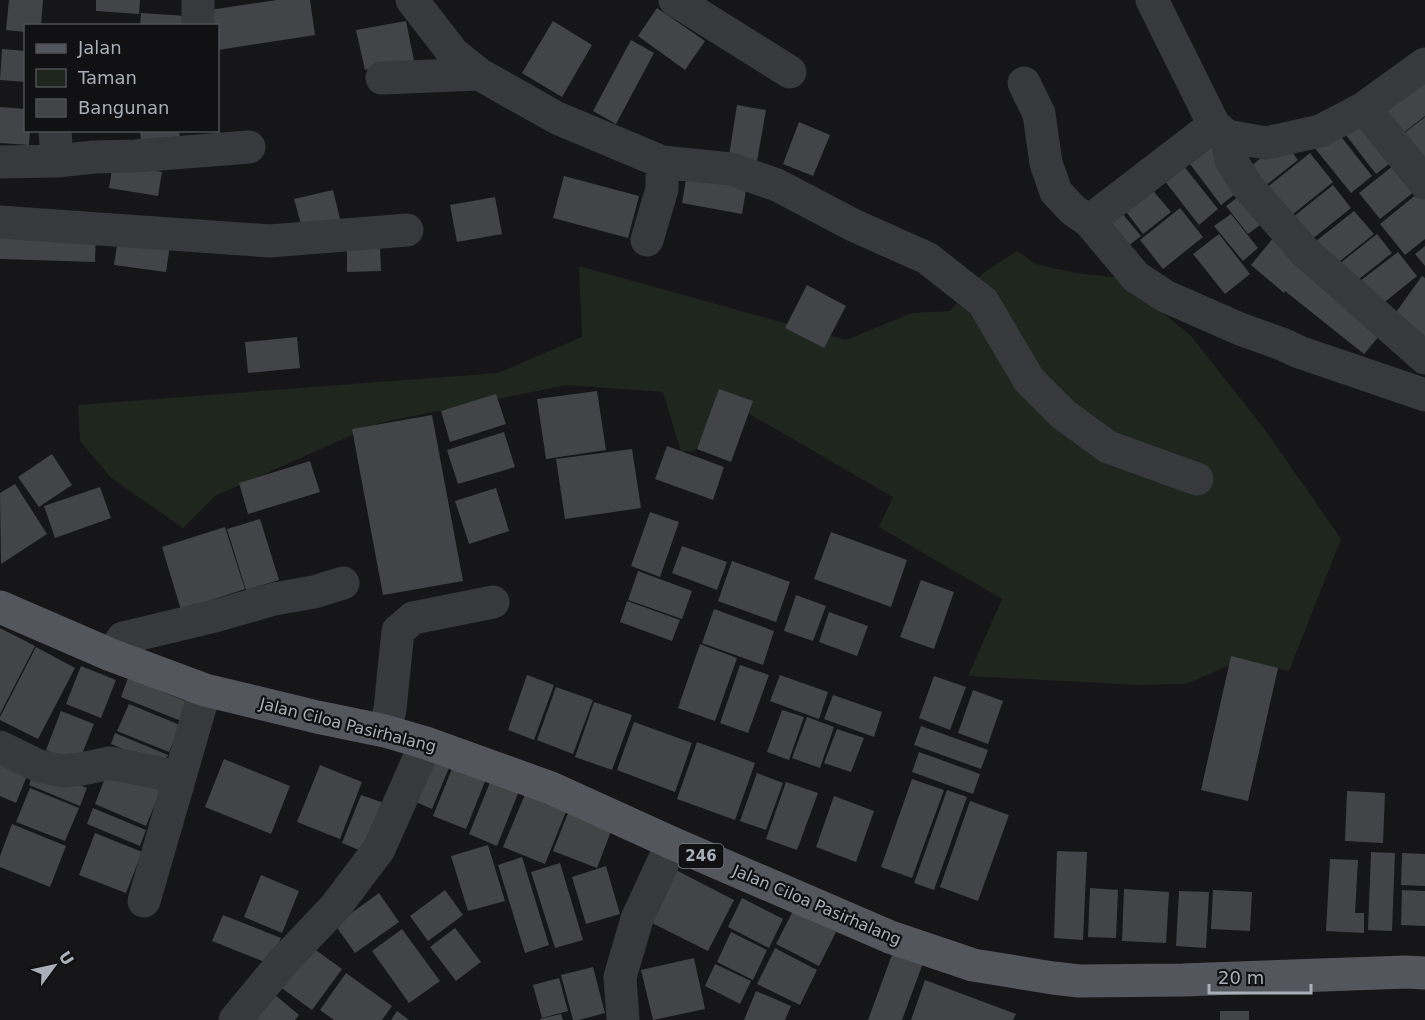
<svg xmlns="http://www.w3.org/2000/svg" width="1425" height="1020" viewBox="0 0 1425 1020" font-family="'DejaVu Sans',sans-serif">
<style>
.green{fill:#1e261e}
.building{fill:#424448}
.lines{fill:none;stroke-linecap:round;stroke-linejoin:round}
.minor{stroke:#37393d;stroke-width:33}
.major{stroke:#53565c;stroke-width:33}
.labels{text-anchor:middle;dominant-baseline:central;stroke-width:4.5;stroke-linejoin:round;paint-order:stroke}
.shield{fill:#111113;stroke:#7b8086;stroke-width:1.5}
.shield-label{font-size:15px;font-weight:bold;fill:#a8afb8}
.street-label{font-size:16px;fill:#a8afb8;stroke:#111113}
</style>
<rect width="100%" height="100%" fill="#161618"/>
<path class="green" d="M 1017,251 L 1036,264 L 1076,273 L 1121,278 L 1191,336 L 1266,431 L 1341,539 L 1289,671 L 1242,660 L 1186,684 L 1139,685 L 968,676 L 1002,599 L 879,527 L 893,497 L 725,400 L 695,451 L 681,452 L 663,392 L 567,385 L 379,423 L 215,496 L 183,528 L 111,478 L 80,441 L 78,405 L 498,373 L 582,337 L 579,266 L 846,340 L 912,313 L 950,311 L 983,273 Z"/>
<path class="building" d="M 9,0 L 43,0 L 41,26 L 26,26 L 26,32 L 6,30 Z
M 96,0 L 140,0 L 139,14 L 96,11 Z
M 277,0 L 310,0 L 315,35 L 218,50 L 218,26 L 205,26 L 203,11 Z
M 657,8 L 705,41 L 685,70 L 638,36 Z
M 141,13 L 186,16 L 185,26 L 140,26 Z
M 406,21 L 414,61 L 365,70 L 356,30 Z
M 553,21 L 592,45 L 562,97 L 522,73 Z
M 631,40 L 654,53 L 616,124 L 593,111 Z
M 2,49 L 26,51 L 26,82 L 0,80 Z
M 1425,81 L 1425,116 L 1398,137 L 1381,116 Z
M 737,105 L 766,110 L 756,167 L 728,162 Z
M 0,107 L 26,109 L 26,130 L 30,130 L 29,145 L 0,143 Z
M 1362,114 L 1397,158 L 1376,174 L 1342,130 Z
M 1425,117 L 1425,163 L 1398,138 Z
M 799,122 L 830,135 L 813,176 L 783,164 Z
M 1335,129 L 1372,176 L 1351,193 L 1314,147 Z
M 140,130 L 179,130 L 180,138 L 141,141 Z
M 1283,140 L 1298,160 L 1265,186 L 1250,167 Z
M 1212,147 L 1244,187 L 1221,205 L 1190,164 Z
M 1310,153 L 1333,182 L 1288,218 L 1265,189 Z
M 1399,161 L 1420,187 L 1380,219 L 1359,193 Z
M 113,163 L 162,172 L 158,196 L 109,188 Z
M 1183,165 L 1218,209 L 1199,225 L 1164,180 Z
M 687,173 L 747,184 L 742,214 L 682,203 Z
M 564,176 L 639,196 L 628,238 L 553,218 Z
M 1333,185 L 1351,208 L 1311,240 L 1293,217 Z
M 1150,187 L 1171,212 L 1143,234 L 1124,209 Z
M 1423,189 L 1425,192 L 1425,239 L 1405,255 L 1380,224 Z
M 333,190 L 340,219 L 302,228 L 294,199 Z
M 1246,191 L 1268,219 L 1248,234 L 1226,206 Z
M 495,197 L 502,234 L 457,242 L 450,205 Z
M 1180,208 L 1203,237 L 1163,269 L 1140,240 Z
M 1354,211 L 1374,234 L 1335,265 L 1316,241 Z
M 1121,212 L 1141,236 L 1123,250 L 1103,225 Z
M 1231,214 L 1258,248 L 1243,261 L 1214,226 Z
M 0,228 L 96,232 L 95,262 L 0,259 Z
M 1219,234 L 1250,274 L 1225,294 L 1193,254 Z
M 1377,234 L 1392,253 L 1354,283 L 1339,264 Z
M 1274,237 L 1386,328 L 1364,354 L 1285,291 L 1284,293 L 1251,265 Z
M 118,238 L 170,245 L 166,272 L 114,265 Z
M 1425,246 L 1425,266 L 1415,254 Z
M 347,248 L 380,248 L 381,271 L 347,272 Z
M 1398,252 L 1417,276 L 1376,309 L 1356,284 Z
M 1422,276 L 1425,278 L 1425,348 L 1389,322 Z
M 807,285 L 846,306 L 824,348 L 785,328 Z
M 297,337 L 300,368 L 248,373 L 245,342 Z
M 719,389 L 753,401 L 731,462 L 697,449 Z
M 597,391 L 606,450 L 546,459 L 537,399 Z
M 496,394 L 506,424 L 450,442 L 441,411 Z
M 432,415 L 463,581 L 383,595 L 352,429 Z
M 504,432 L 515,467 L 458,484 L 447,450 Z
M 667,446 L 724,467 L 713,500 L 655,479 Z
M 632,449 L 641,508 L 565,519 L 556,459 Z
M 52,454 L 72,485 L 39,507 L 18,477 Z
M 310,461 L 320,492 L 248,514 L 239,483 Z
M 15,484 L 47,534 L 1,564 L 0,493 Z
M 100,487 L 111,518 L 55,538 L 44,506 Z
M 496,488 L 509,531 L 469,544 L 455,501 Z
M 650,512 L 679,522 L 660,577 L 631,566 Z
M 260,519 L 279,580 L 246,590 L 227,529 Z
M 225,527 L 245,589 L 181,610 L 162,547 Z
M 831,532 L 907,560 L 891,607 L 814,579 Z
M 682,546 L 727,562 L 717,590 L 672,573 Z
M 732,561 L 790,582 L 776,622 L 718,601 Z
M 638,571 L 692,591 L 682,619 L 628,600 Z
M 921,580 L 954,592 L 934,649 L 900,637 Z
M 796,595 L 826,606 L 813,641 L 784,631 Z
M 627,601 L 680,620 L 672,641 L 620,622 Z
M 714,609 L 774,631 L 763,665 L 702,643 Z
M 829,612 L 868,626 L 857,656 L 819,642 Z
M 0,628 L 35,646 L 0,714 Z
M 700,644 L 737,658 L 715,721 L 678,708 Z
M 36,647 L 75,668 L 38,739 L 0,720 L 0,717 Z
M 1231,656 L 1278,668 L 1248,801 L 1201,790 Z
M 740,665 L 769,675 L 748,733 L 720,723 Z
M 81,666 L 116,680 L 101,718 L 66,704 Z
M 527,675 L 554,685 L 534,740 L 508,730 Z
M 780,675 L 828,692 L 819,719 L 770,701 Z
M 934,676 L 966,687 L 950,730 L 919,718 Z
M 128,678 L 188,702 L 181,721 L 121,697 Z
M 556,687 L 593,700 L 573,754 L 537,740 Z
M 973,690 L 1003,701 L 988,744 L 958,733 Z
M 833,695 L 882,712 L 874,737 L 824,719 Z
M 594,702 L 632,715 L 612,770 L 575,757 Z
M 129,704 L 180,725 L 169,752 L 117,731 Z
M 782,710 L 804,717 L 789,760 L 767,752 Z
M 61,711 L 94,724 L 78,764 L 46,750 Z
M 807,717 L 834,727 L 820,768 L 792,758 Z
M 634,722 L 692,743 L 675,792 L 617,770 Z
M 921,726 L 988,750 L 981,769 L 914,745 Z
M 837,729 L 864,738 L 851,772 L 824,763 Z
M 115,733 L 168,755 L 163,766 L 111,744 Z
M 697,742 L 755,763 L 735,820 L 677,799 Z
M 919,752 L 980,774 L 973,794 L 912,772 Z
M 428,754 L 451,763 L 432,809 L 409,799 Z
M 0,759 L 29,771 L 16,803 L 0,796 Z
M 224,759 L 290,786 L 271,834 L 205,807 Z
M 455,761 L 488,774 L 466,829 L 433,816 Z
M 110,765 L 162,787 L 146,826 L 95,804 Z
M 320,765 L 362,782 L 340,839 L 297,822 Z
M 36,767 L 87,788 L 80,806 L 29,785 Z
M 757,773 L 783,783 L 766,830 L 740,821 Z
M 912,779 L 944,790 L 912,878 L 881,867 Z
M 491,780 L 519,791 L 497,846 L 469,834 Z
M 786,782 L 818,793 L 797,850 L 766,839 Z
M 30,788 L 79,808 L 65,841 L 16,822 Z
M 947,790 L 967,797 L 934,890 L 914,883 Z
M 1347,791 L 1385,793 L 1383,843 L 1345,841 Z
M 526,792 L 567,809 L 545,864 L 503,847 Z
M 361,795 L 384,803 L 364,852 L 342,843 Z
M 834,796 L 874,811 L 856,862 L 816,847 Z
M 970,801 L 1009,815 L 978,901 L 940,887 Z
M 93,808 L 146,830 L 140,846 L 87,824 Z
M 570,808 L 613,826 L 597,868 L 553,851 Z
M 12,824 L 66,846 L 50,887 L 0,867 L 0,856 Z
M 95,833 L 142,852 L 126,893 L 79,875 Z
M 488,845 L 505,901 L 468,911 L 451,856 Z
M 1057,851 L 1087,852 L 1083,940 L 1054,938 Z
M 1371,852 L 1395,853 L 1392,931 L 1368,930 Z
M 1402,853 L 1425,854 L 1425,886 L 1401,885 Z
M 522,857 L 549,945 L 525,953 L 498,865 Z
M 1330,859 L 1358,860 L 1355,913 L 1364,913 L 1364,933 L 1326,931 Z
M 560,863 L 583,940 L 555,948 L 531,872 Z
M 606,866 L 620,914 L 586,924 L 572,877 Z
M 674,869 L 734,900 L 708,951 L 648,921 Z
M 261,875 L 299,891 L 282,933 L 244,917 Z
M 1090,888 L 1118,890 L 1116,938 L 1088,937 Z
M 1124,889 L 1169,892 L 1166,943 L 1122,941 Z
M 445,890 L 463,915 L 428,941 L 410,916 Z
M 1213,890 L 1252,892 L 1250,931 L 1211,929 Z
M 1402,890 L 1425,891 L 1425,926 L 1401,925 Z
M 1179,891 L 1209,892 L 1206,948 L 1176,946 Z
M 379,893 L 399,922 L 355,953 L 335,925 Z
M 742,898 L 783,919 L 769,948 L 728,927 Z
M 793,911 L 836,932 L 819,966 L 776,944 Z
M 223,915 L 281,938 L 270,964 L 212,941 Z
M 455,928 L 481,962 L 456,981 L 430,947 Z
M 402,929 L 440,981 L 409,1003 L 372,951 Z
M 731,932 L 767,950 L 753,980 L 717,962 Z
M 306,943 L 342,969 L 312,1010 L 276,984 Z
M 775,948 L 817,970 L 800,1005 L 757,984 Z
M 893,952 L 923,963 L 902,1020 L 868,1020 Z
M 694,958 L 705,1009 L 653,1020 L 641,970 Z
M 715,964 L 751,981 L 740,1004 L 705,986 Z
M 593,967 L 605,1013 L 579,1020 L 573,1020 L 561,975 Z
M 346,973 L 392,1006 L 382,1020 L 334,1020 L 320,1010 Z
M 559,978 L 568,1011 L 542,1018 L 533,985 Z
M 925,980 L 1016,1014 L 1013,1020 L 911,1020 Z
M 268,989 L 299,1015 L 295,1020 L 242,1020 Z
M 756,991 L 791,1006 L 785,1020 L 744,1020 Z
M 397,1011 L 409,1020 L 391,1020 Z
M 1220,1011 L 1249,1011 L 1249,1020 L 1220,1020 Z
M 561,1014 L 563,1020 L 540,1020 L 540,1019 Z"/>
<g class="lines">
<path class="minor" d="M 198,0 L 198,26
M 412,0 L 453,53 L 479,74 L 557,118 L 662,162 L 731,169 L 777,185 L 853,225 L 927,258 L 983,302 L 1029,380 L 1063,414 L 1108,447 L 1197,479
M 675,0 L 790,72
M 1152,0 L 1214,125 L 1227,136 L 1266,143 L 1320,131 L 1364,108 L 1425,64
M 382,78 L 479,74
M 1024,83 L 1039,114 L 1046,163 L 1056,192 L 1073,210 L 1089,221
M 1364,108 L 1425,183
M 1214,125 L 1089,221 L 1136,277 L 1165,296 L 1240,329 L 1282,344 L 1299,352 L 1425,395
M 55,130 L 57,161
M 1227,136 L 1231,160 L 1248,187 L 1305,252 L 1425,358
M 0,162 L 57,161 L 94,157 L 135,156 L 249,147
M 0,222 L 270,241 L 407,230
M 647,240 L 662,189 L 662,162
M 111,655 L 123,638 L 215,616 L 274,599 L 314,592 L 343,583
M 385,731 L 390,709 L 398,631 L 413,618 L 493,602
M 0,747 L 39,766 L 62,771 L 82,769 L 110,763 L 164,774 L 178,785
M 144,901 L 205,690
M 235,1020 L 283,962 L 336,906 L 379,849 L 426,743
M 623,1020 L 620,977 L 637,919 L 672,843"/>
<path class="major" d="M 0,607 L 111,655 L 205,690 L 317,717 L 385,731 L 426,743 L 551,788 L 672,843 L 890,937 L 973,965 L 1053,978 L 1079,981 L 1183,980 L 1406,972 L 1425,973"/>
</g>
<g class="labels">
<rect class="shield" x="678.5" y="844" width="45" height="24" rx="4.5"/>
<g class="shield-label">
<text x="701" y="856">246</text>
</g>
<g class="street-label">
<text transform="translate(348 725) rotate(14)">Jalan Ciloa Pasirhalang</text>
<text transform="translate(817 905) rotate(23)">Jalan Ciloa Pasirhalang</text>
</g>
</g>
<rect x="24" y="24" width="195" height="108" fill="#111113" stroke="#4d5055" stroke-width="1.5"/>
<rect x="36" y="44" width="30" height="9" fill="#53565c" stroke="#4d5055" stroke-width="1.5"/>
<text x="78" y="54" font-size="18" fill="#a8afb8">Jalan</text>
<rect x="36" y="69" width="30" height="18" fill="#1e261e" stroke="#4d5055" stroke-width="1.5"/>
<text x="78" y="84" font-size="18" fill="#a8afb8">Taman</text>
<rect x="36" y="99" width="30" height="18" fill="#424448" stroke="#4d5055" stroke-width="1.5"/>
<text x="78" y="114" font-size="18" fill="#a8afb8">Bangunan</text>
<g transform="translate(54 966) rotate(57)" stroke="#111113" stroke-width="4.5" paint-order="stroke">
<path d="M0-4.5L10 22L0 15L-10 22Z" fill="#a8afb8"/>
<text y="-9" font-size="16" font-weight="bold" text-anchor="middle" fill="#a8afb8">U</text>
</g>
<path d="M1209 984v9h102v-9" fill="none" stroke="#a8afb8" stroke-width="3"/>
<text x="1218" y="984" font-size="18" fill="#a8afb8" stroke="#111113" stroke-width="4.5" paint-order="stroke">20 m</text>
</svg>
